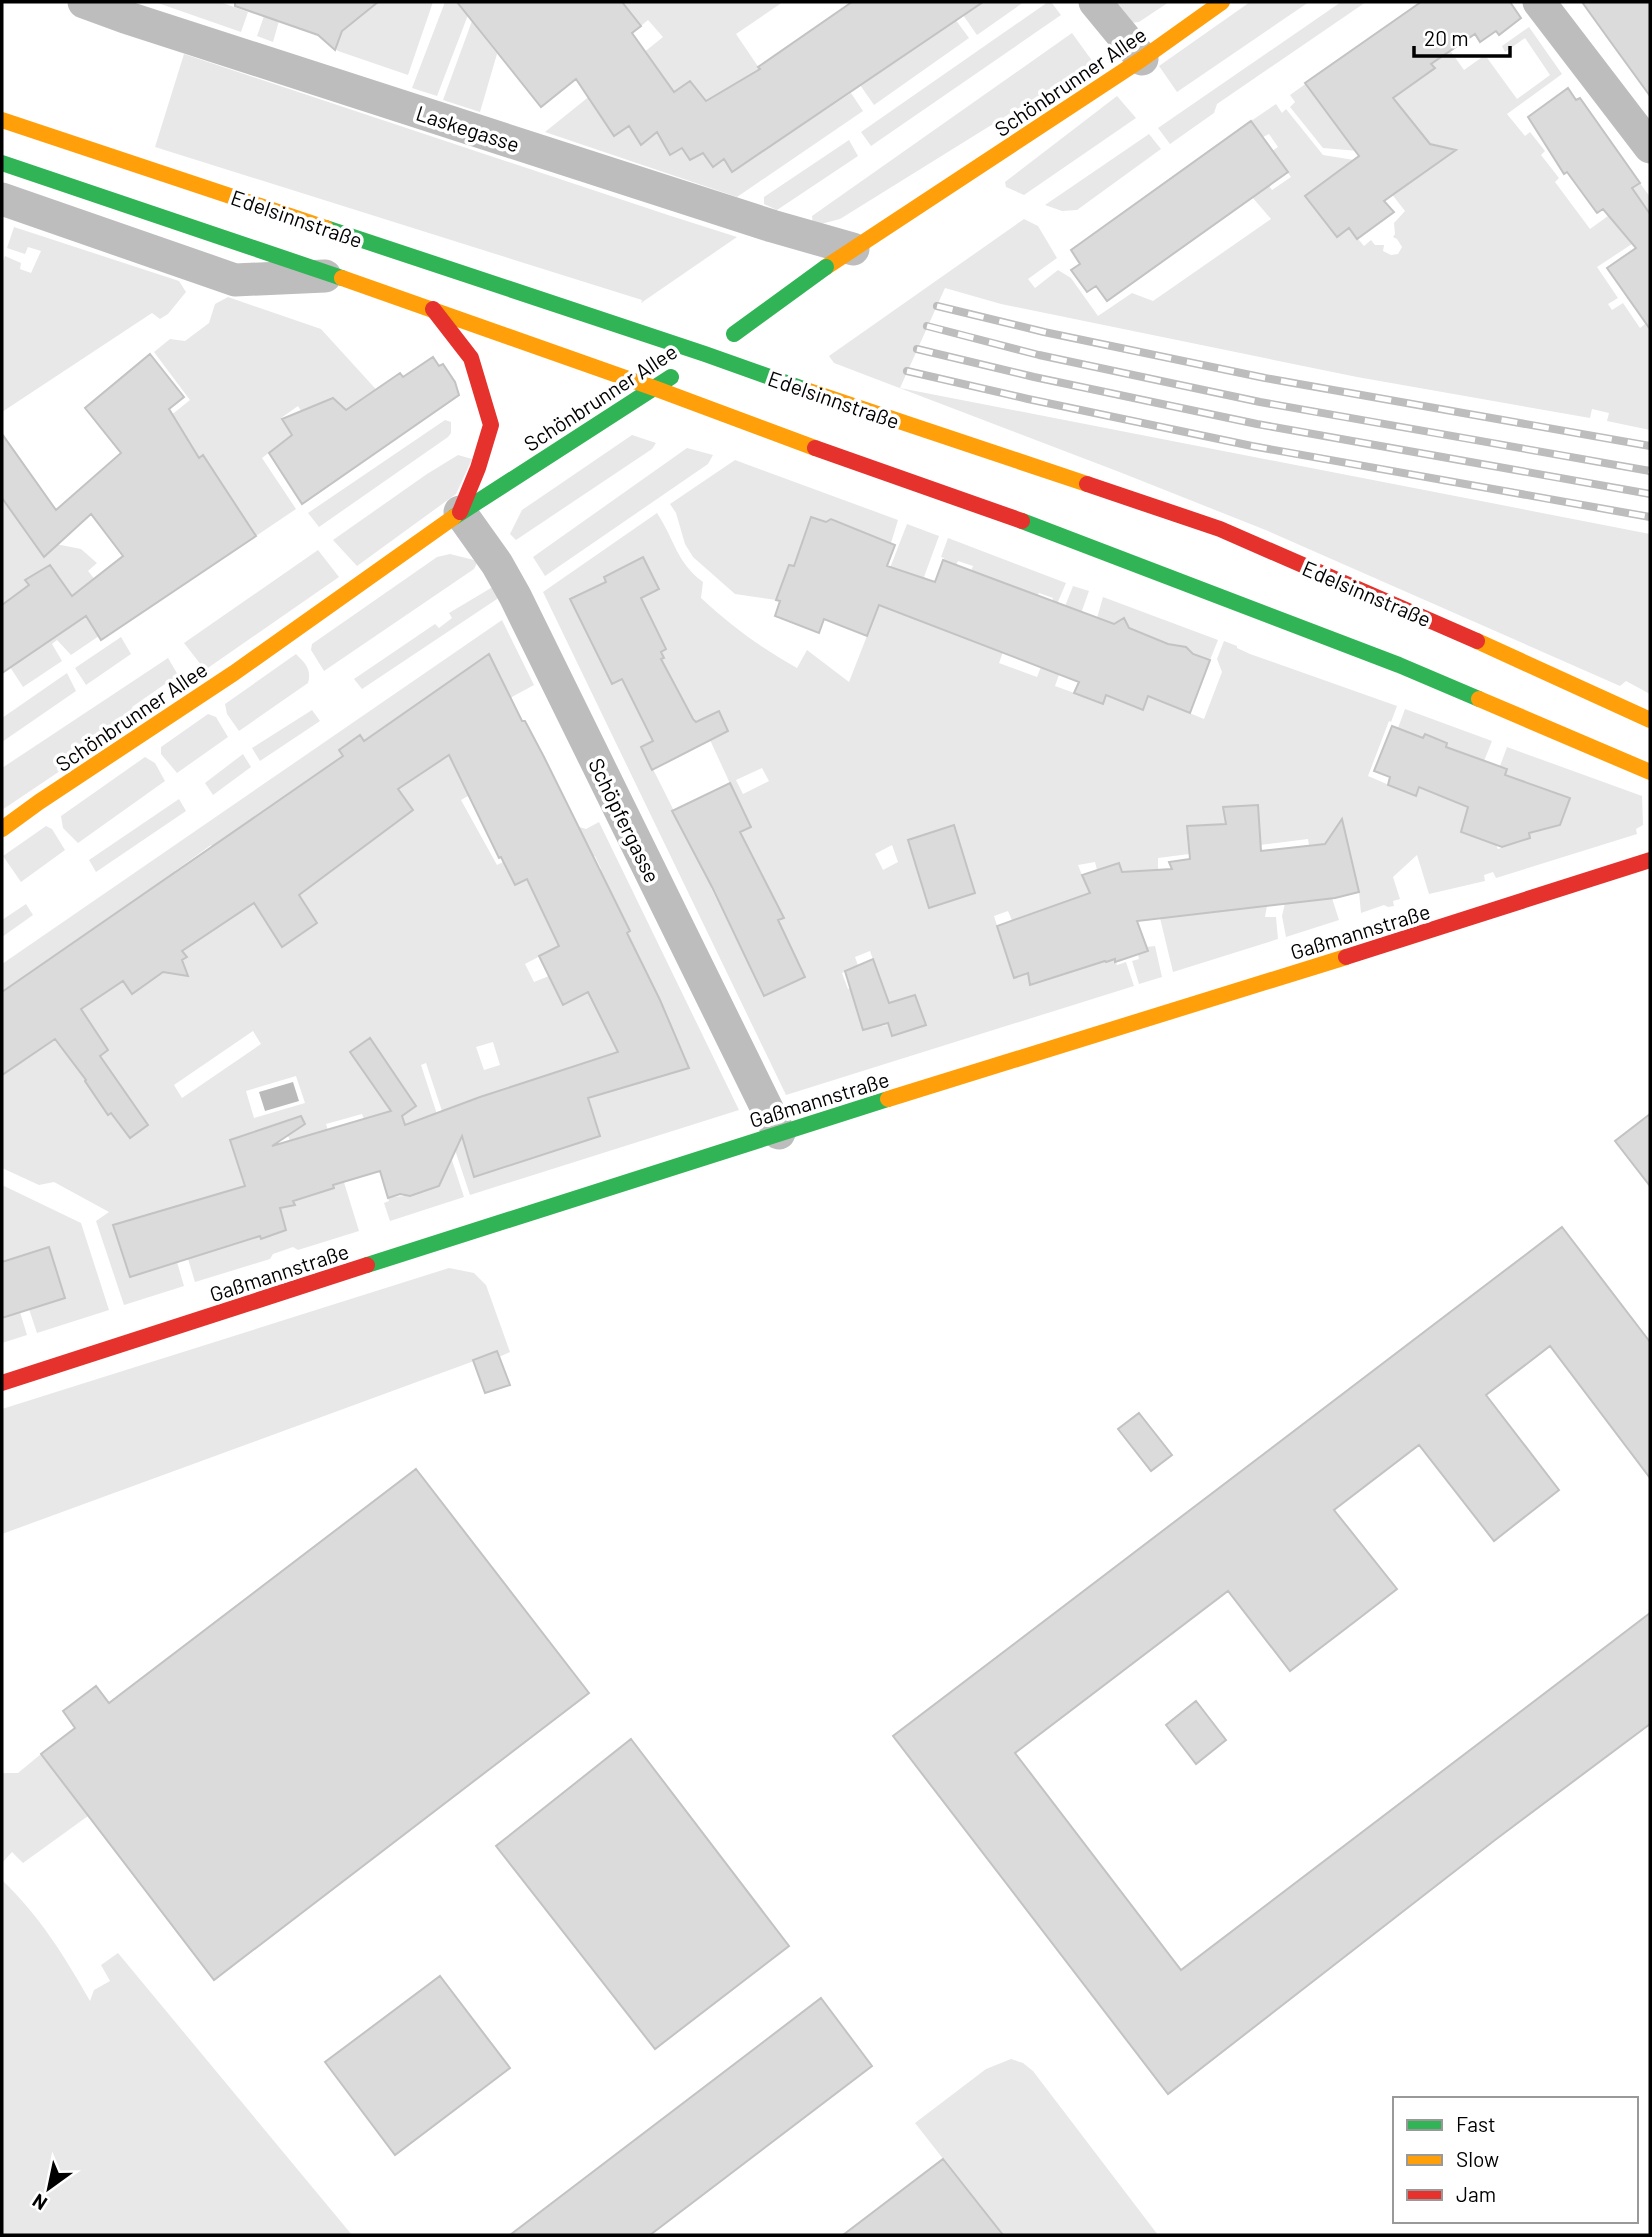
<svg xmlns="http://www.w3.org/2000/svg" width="1652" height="2237" viewBox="0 0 1652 2237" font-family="Barlow,sans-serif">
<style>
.green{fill:#e8e8e8;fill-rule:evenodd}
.water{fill:#bababa}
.building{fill:#dbdbdb;stroke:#c3c3c3;stroke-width:2}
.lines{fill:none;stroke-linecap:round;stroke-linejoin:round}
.street{stroke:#bdbdbd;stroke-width:33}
.fast{stroke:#30b455;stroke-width:16}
.slow{stroke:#ff9f0a;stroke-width:16}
.jam{stroke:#e5322d;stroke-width:16}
.rail-casing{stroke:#bdbdbd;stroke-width:8}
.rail{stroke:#fff;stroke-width:5;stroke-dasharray:16;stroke-linecap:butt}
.fast-bridge{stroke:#30b455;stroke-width:16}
.labels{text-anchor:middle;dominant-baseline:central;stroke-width:7;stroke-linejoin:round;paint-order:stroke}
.street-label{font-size:21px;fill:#000;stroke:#fff}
</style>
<rect width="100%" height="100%" fill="#fff"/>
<path class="green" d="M 155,2 L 220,2 L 248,12 L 241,32 Z
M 269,2 L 282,2 L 275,19 L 279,21 L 273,42 L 257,36 Z
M 378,2 L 433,2 L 408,75 L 338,51 L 327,42 L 339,40 L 342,31 Z
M 445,2 L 457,2 L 468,15 L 437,96 L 412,88 Z
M 622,2 L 783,2 L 736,34 L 799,127 L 851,93 L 863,111 L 737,197 L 545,132 L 663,37 L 648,20 L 641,26 Z
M 983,2 L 1024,2 L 977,35 L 963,15 Z
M 1048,2 L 1051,2 L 1061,15 L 871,146 L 861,132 Z
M 1116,2 L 1169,2 L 1139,22 L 1130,23 L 1114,3 Z
M 1250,2 L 1309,2 L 1177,92 L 1159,66 Z
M 1341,2 L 1366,2 L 1217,104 L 1214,113 L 1170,144 L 1158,128 Z
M 1417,4 L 1464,70 L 1485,55 L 1517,99 L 1550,75 L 1525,38 L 1505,52 L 1502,46 L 1529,27 L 1562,74 L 1507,114 L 1525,136 L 1530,132 L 1545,151 L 1541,155 L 1559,178 L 1555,182 L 1590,229 L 1630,200 L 1632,188 L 1640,183 L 1650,197 L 1650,229 L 1643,235 L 1630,240 L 1632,244 L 1597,267 L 1618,298 L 1608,304 L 1612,310 L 1623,303 L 1640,328 L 1650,320 L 1650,430 L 1607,421 L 1609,413 L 1592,409 L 1590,418 L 1357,377 L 1001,304 L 945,288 L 900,388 L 1650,534 L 1650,694 L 1626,681 L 1620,686 L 1268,531 L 1122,473 L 834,363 L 829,356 L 1024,219 L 1038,226 L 1057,258 L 1028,279 L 1035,288 L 1058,270 L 1071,278 L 1098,316 L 1132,293 L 1153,301 L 1271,219 L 1252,197 L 1263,178 L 1272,190 L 1291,177 L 1272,151 L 1278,147 L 1269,134 L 1263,137 L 1251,121 L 1276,104 L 1282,113 L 1286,109 L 1323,155 L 1354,160 L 1318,187 L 1320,215 L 1336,236 L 1349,228 L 1364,246 L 1371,240 L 1375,245 L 1384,245 L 1383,251 L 1391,255 L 1398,254 L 1402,247 L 1397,239 L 1393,237 L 1395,234 L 1394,223 L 1405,211 L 1358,151 L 1323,148 L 1290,107 L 1295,102 L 1290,95 Z
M 955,19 L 969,38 L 874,105 L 860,85 Z
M 472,21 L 497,54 L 480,112 L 443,100 Z
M 1072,33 L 1093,62 L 840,219 L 813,226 L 812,216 Z
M 184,54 L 671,216 L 737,237 L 641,303 L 642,300 L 155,147 Z
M 1117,96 L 1136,118 L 1024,195 L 1006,187 L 1005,182 Z
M 1149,134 L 1161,149 L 1077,210 L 1062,211 L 1045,205 Z
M 849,140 L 858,156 L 777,210 L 764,204 L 764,197 Z
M 14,227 L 179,281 L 186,292 L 168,314 L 160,319 L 152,313 L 2,412 L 2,264 L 5,256 L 21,263 L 20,269 L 31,273 L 41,251 L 28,247 L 25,254 L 7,248 Z
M 228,297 L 321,329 L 383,397 L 358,424 L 333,398 L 313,406 L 303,414 L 298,406 L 281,418 L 292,435 L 262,458 L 296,509 L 256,536 L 203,455 L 199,458 L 192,447 L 118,458 L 190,400 L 154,352 L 170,339 L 185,341 L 209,323 L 215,304 Z
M 445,420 L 451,422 L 451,433 L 448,437 L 319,527 L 308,513 Z
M 632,435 L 656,443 L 652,449 L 516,540 L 510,534 L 522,510 Z
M 687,448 L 713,455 L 708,464 L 545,576 L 533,557 Z
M 458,455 L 472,459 L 456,494 L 357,566 L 333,540 L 427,474 Z
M 735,460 L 898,520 L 891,543 L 861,531 L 835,526 L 832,518 L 826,522 L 811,517 L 794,566 L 789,565 L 776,600 L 735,594 L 693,557 L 685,544 L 676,513 L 670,504 Z
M 2,498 L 31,539 L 81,549 L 97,563 L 88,571 L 97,582 L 73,598 L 29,585 L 2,605 Z
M 657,513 C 675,540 676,562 703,582 L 701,598 C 730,625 761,648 797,668 L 807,650 L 849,682 L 886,587 L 883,586 L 907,524 L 939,536 L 924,577 L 930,580 L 923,598 L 928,601 L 920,621 L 1003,652 L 999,663 L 1037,677 L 1073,586 L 1089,591 L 1055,686 L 1102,703 L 1108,690 L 1126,703 L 1142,709 L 1148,696 L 1204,719 L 1222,672 L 1217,659 L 1224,641 L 1237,646 L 1237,648 L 1250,654 L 1397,706 L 1391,722 L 1389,721 L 1368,776 L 1415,796 L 1419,787 L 1449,748 L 1446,747 L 1447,742 L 1425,734 L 1423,738 L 1398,728 L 1405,709 L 1492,741 L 1484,761 L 1477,758 L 1475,802 L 1468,808 L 1461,831 L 1496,845 L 1498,849 L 1530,838 L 1529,833 L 1560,825 L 1570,799 L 1505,775 L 1507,768 L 1500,766 L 1507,747 L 1642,796 L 1643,825 L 1636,829 L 1637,834 L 1496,878 L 1493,872 L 1484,875 L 1485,881 L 1429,894 L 1417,855 L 1393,877 L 1400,899 L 1393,901 L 1394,906 L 1388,907 L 1384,905 L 1361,913 L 1359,892 L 1319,851 L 1318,844 L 1309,845 L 1308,839 L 1158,858 L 1158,890 L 1133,904 L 1119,863 L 1097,870 L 1095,862 L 1078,865 L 1082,875 L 1087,873 L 1109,942 L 1100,946 L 1106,962 L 1115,959 L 1117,965 L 1126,962 L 1134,986 L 786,1095 L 543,592 ZM 643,557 L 636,601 L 655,642 L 661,639 L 666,649 L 661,652 L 664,658 L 612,684 L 571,599 L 606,582 L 604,576 ZM 694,718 L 710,740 L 750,827 L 696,855 L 642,747 L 667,735 L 666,732 ZM 762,768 L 769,781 L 743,794 L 736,780 ZM 954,826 L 975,893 L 929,908 L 908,841 ZM 892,845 L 898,862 L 883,870 L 875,854 ZM 740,872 L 761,873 L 784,917 L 778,920 L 804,977 L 764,996 L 711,888 ZM 1008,911 L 1016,930 L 1071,972 L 1030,984 L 1028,973 L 1014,978 L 994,916 ZM 870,951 L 875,965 L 860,971 L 855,957 ZM 856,967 L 863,983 L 848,989 L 842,973 ZM 915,995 L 926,1025 L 892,1036 L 888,1025 L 882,1026 L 876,1007 Z
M 948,538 L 1066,583 L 1057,604 L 1052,602 L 1053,598 L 1039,593 L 1037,597 L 971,571 L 973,566 L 958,561 L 956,565 L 943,560 L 944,558 L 941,557 Z
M 318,550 L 339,577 L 205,670 L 184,643 Z
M 450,554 L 478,561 L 474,569 L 324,671 L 311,650 L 312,644 L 437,557 Z
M 496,585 L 499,595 L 497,599 L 362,689 L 354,679 L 435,624 L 439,628 L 452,618 L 449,613 Z
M 1103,597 L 1218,640 L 1210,660 L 1193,654 L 1186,647 L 1166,644 L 1129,629 L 1126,623 L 1121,620 L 1114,624 L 1097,618 Z
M 85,616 L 99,636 L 71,655 L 57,640 L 52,644 L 62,661 L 23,687 L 10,667 Z
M 502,620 L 534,685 L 510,698 L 482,659 L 396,719 L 472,740 L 491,783 L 461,800 L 497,865 L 576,826 L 586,829 L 599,822 L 739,1110 L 470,1195 L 426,1063 L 421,1065 L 464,1197 L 390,1221 L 384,1203 L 389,1201 L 388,1198 C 402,1194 412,1200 423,1187 L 428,1190 L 439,1186 L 443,1177 L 424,1119 L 405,1125 L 400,1108 L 364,1119 L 362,1114 L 326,1124 L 359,1231 L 298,1250 L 293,1247 L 273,1254 L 270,1259 L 195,1282 L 188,1259 L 236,1243 L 113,1226 L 130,1277 L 177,1262 L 184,1286 L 124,1305 L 96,1221 L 109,1212 L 54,1182 L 39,1185 L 2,1168 L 2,1066 L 6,1072 L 55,1039 L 78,1070 L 108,1050 L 89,1020 L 82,1025 L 65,949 L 2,992 L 2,964 ZM 360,735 L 351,843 L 357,852 L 337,867 L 289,885 L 247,822 L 343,757 L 339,750 ZM 211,845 L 253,903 L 213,929 L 175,871 ZM 595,856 L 601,869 L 599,871 L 630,930 L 627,933 L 643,965 L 564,1005 L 553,985 L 554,974 L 534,982 L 525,964 L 565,943 L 550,927 L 529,882 ZM 565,861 L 515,885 L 509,873 ZM 143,896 L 186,956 L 182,960 L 184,966 L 174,974 L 170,974 L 167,970 L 132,993 ZM 303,901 L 317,923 L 282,946 L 262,916 L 278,905 ZM 655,989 L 689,1068 L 622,1088 L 609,1066 L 621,1059 L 599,1014 ZM 253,1031 L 261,1044 L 182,1098 L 174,1085 ZM 370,1038 L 389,1066 L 370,1080 L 350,1052 ZM 493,1042 L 500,1065 L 484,1070 L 476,1047 ZM 578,1066 L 600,1136 L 474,1177 L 453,1107 ZM 107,1067 L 108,1115 L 85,1081 ZM 296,1076 L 305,1103 L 254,1118 L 246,1091 ZM 283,1123 L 290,1141 L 294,1204 L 280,1208 L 286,1230 L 261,1239 L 230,1141 Z
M 121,637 L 131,654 L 86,685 L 75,668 Z
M 296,654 C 305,663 312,669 308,683 L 239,731 L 227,714 L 225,704 Z
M 168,658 L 178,675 L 132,707 L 134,711 L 107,729 L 112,736 L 2,810 L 2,768 Z
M 67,673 L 76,691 L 2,742 L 2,718 Z
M 312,710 L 320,721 L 260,761 L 252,748 Z
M 208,714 L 216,717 L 228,737 L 177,773 L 161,754 L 161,747 Z
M 243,754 L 251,767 L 213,795 L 205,783 Z
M 145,757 L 155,763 L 165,781 L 78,843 L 63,828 L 61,816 Z
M 179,799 L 186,811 L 96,872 L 89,860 Z
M 46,826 L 52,829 L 65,850 L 21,882 L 3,856 Z
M 1331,895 L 1339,920 L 1286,937 L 1282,916 L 1285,903 Z
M 26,904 L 33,915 L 2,937 L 2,920 Z
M 1267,906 L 1265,917 L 1276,917 L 1278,939 L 1173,972 L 1160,918 Z
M 1155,946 L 1162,977 L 1139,984 L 1132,961 L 1139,959 L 1138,954 L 1146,947 Z
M 2,1185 L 81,1223 L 109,1310 L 37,1333 L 29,1309 L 65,1298 L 49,1247 L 2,1262 Z
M 449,1268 L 474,1273 L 486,1285 L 510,1352 L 499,1357 L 497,1351 L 474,1359 L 474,1361 L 2,1534 L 2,1409 Z
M 20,1312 L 27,1335 L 2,1343 L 2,1318 Z
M 41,1754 L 88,1816 L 23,1863 L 12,1852 L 2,1863 L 2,1773 L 18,1773 Z
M 2,1880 C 39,1915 65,1957 90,2001 L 94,1990 L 110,1981 L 101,1965 L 118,1953 L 352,2235 L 2,2235 Z
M 1011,2059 L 1023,2063 L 1033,2071 L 1158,2235 L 982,2235 L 995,2225 L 915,2123 L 986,2069 Z"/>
<path class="water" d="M 293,1082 L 299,1101 L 265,1111 L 259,1092 Z"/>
<path class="building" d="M 235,2 L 378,2 L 342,31 L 335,50 L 318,35 L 235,6 Z
M 457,2 L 622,2 L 641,26 L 632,33 L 674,92 L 690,81 L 706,101 L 760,69 L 758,67 L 852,2 L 983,2 L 732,172 L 724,159 L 713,167 L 703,153 L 690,160 L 682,148 L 670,155 L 657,132 L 641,145 L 629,126 L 614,136 L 576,79 L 541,107 Z
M 1421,2 L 1510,2 L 1521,18 L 1499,35 L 1496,31 L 1480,42 L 1475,34 L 1431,64 L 1435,68 L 1393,98 L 1430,144 L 1456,150 L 1384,201 L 1394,212 L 1357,239 L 1349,228 L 1337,237 L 1305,196 L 1359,156 L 1305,83 Z
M 1582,2 L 1650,2 L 1650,96 L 1610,41 Z
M 1568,88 L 1576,100 L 1580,98 L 1640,183 L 1632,188 L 1650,214 L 1650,329 L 1607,268 L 1636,248 L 1603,209 L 1597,213 L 1567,172 L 1564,174 L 1528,117 Z
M 1251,121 L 1288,172 L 1107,301 L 1096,286 L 1087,292 L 1071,270 L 1080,264 L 1071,250 Z
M 150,354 L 184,397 L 169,409 L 199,458 L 203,455 L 256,536 L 101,640 L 86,616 L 2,673 L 2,605 L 29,585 L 25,580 L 50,565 L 72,596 L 123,556 L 91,514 L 44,557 L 2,498 L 2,434 L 56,510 L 121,453 L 85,408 Z
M 433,357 L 439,366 L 443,364 L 455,382 L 459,395 L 302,504 L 269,453 L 292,435 L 282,419 L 333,398 L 346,410 L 400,373 L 403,377 Z
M 811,517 L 826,522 L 831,519 L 895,545 L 887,566 L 935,582 L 943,560 L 1114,624 L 1124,618 L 1129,628 L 1168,644 L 1186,647 L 1193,654 L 1210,660 L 1190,713 L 1148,696 L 1143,710 L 1106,695 L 1103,704 L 1074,693 L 1079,682 L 879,605 L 867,636 L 824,619 L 819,633 L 775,616 L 780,601 L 776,600 L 789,565 L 794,566 Z
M 643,557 L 659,589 L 641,598 L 666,649 L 661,652 L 664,658 L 661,659 L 693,719 L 696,722 L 719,711 L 728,731 L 652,770 L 641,747 L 653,741 L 622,679 L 612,684 L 570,599 L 606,582 L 604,577 Z
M 489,654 L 522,721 L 525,721 L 544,757 L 630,931 L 627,933 L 660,1000 L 689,1068 L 588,1098 L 600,1136 L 474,1177 L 462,1136 L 439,1186 L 410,1196 L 400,1194 L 388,1198 L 380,1171 L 333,1185 L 334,1188 L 293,1201 L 295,1205 L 280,1208 L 286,1230 L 261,1239 L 260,1236 L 130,1277 L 113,1225 L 245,1186 L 230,1140 L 301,1116 L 305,1124 L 272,1146 L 391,1111 L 350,1052 L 370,1038 L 416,1106 L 402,1116 L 405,1125 L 480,1097 L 618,1052 L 588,992 L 563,1005 L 539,956 L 559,946 L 527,879 L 515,885 L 501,857 L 499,858 L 449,755 L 398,789 L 413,810 L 299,895 L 317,923 L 282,947 L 254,903 L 182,951 L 187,957 L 182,960 L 188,976 L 163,972 L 132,994 L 123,981 L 81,1009 L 108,1050 L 100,1056 L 148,1125 L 130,1138 L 111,1113 L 108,1115 L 85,1081 L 86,1080 L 55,1039 L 2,1075 L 2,992 L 343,756 L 339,750 L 360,735 L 364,741 Z
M 1392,726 L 1423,738 L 1425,734 L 1447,743 L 1446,747 L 1507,769 L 1505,775 L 1570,798 L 1560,825 L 1529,833 L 1530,838 L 1502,847 L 1461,832 L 1468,807 L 1419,787 L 1416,796 L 1388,785 L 1390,777 L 1374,771 Z
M 730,783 L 751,827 L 740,832 L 784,918 L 778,920 L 805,977 L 764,996 L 712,887 L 672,811 Z
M 1258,805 L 1261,851 L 1325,844 L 1342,819 L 1359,892 L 1335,898 L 1137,921 L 1148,951 L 1115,962 L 1115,959 L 1106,962 L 1105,961 L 1030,985 L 1028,973 L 1014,978 L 997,926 L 1090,893 L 1082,875 L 1119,863 L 1122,872 L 1172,869 L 1169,862 L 1190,859 L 1187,826 L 1226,824 L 1223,807 Z
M 954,825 L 975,893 L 929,908 L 908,840 Z
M 873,959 L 889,1003 L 915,995 L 926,1025 L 892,1036 L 888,1023 L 863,1030 L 845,971 Z
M 1650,1114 L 1650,1186 L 1615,1141 Z
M 1562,1227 L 1650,1342 L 1650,1478 L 1550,1346 L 1486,1395 L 1559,1490 L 1494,1541 L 1419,1445 L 1334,1510 L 1397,1589 L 1357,1620 L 1290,1671 L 1228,1591 L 1015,1753 L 1181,1970 L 1650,1613 L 1650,1724 L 1495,1840 L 1168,2094 L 893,1736 Z
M 49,1247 L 65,1298 L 2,1318 L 2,1262 Z
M 497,1351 L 510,1385 L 485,1393 L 473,1360 Z
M 1139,1413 L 1172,1455 L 1151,1471 L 1118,1429 Z
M 416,1469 L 589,1693 L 214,1980 L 41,1754 L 75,1728 L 63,1711 L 96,1686 L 109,1703 Z
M 1196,1701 L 1226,1740 L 1196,1764 L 1166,1725 Z
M 631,1739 L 789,1946 L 655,2049 L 496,1846 Z
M 440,1976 L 510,2068 L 395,2155 L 325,2062 Z
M 821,1998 L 872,2066 L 650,2235 L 510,2235 Z
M 943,2159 L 1003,2235 L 843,2235 Z"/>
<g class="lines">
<path class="street" d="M 84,2 L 125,17 L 772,226 L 853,249
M 1095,2 L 1142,59
M 1539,2 L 1650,147
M 2,199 L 235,280 L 325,276
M 460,512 L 497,564 L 515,596 L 779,1133"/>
<path class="fast" d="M 2,163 L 342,278
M 326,228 L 705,354 L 806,390
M 454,517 L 671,377
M 1022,521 L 1399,665 L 1479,699
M 367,1265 L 888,1099"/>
<path class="slow" d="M 2,120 L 326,228
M 826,267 L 1142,59 L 1222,2
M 342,278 L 654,388 L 815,448
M 806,390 L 1087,484
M 1477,641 L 1650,720
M 1479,699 L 1650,772
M 2,829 L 39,802 L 234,673 L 454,517
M 888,1099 L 1346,957"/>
<path class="jam" d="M 433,309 L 471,358 L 491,425 L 478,468 L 460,512
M 815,448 L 1022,521
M 1087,484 L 1220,529 L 1477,641
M 1346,957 L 1650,860
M 2,1383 L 367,1265"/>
<g class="rail-casing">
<path id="rail" d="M 937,306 L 1044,332 L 1265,378 L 1650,446
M 927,326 L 1039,355 L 1260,402 L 1650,471
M 917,349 L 1034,377 L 1257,424 L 1650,494
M 907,371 L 1028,399 L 1252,446 L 1650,517"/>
</g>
<use href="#rail" class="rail"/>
<path class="fast-bridge" d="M 734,334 L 826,267"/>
</g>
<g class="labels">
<g class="street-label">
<text transform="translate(1070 81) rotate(-34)">Schönbrunner Allee</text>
<text transform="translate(468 128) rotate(18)">Laskegasse</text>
<text transform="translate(297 218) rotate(19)">Edelsinnstraße</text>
<text transform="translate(600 397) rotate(-33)">Schönbrunner Allee</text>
<text transform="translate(834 399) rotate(19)">Edelsinnstraße</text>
<text transform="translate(1367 593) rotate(23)">Edelsinnstraße</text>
<text transform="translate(131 716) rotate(-34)">Schönbrunner Allee</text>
<text transform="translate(625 820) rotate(64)">Schöpfergasse</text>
<text transform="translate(1360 931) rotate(-17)">Gaßmannstraße</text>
<text transform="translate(819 1099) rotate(-17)">Gaßmannstraße</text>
<text transform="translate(279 1272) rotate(-18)">Gaßmannstraße</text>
</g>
</g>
<rect width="1652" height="2237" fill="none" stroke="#000000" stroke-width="7"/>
<rect x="1393" y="2097" width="245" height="126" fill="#ffffff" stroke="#999999" stroke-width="2"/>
<rect x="1407" y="2120" width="35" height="10" fill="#30b455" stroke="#999999" stroke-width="2"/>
<text x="1456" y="2132" font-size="21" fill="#000000">Fast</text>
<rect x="1407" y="2155" width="35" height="10" fill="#ff9f0a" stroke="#999999" stroke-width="2"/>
<text x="1456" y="2167" font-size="21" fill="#000000">Slow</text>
<rect x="1407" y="2190" width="35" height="10" fill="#e5322d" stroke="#999999" stroke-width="2"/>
<text x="1456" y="2202" font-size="21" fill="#000000">Jam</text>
<g transform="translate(49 2188) rotate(213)" stroke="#ffffff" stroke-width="5" paint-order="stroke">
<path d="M0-5L12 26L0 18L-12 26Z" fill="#000000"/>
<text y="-10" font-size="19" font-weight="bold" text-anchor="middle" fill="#000000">N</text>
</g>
<path d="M1414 46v10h96v-10" fill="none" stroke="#000000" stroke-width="3.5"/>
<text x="1424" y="46" font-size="21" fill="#000000" stroke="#ffffff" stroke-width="5" paint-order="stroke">20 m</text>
</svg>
